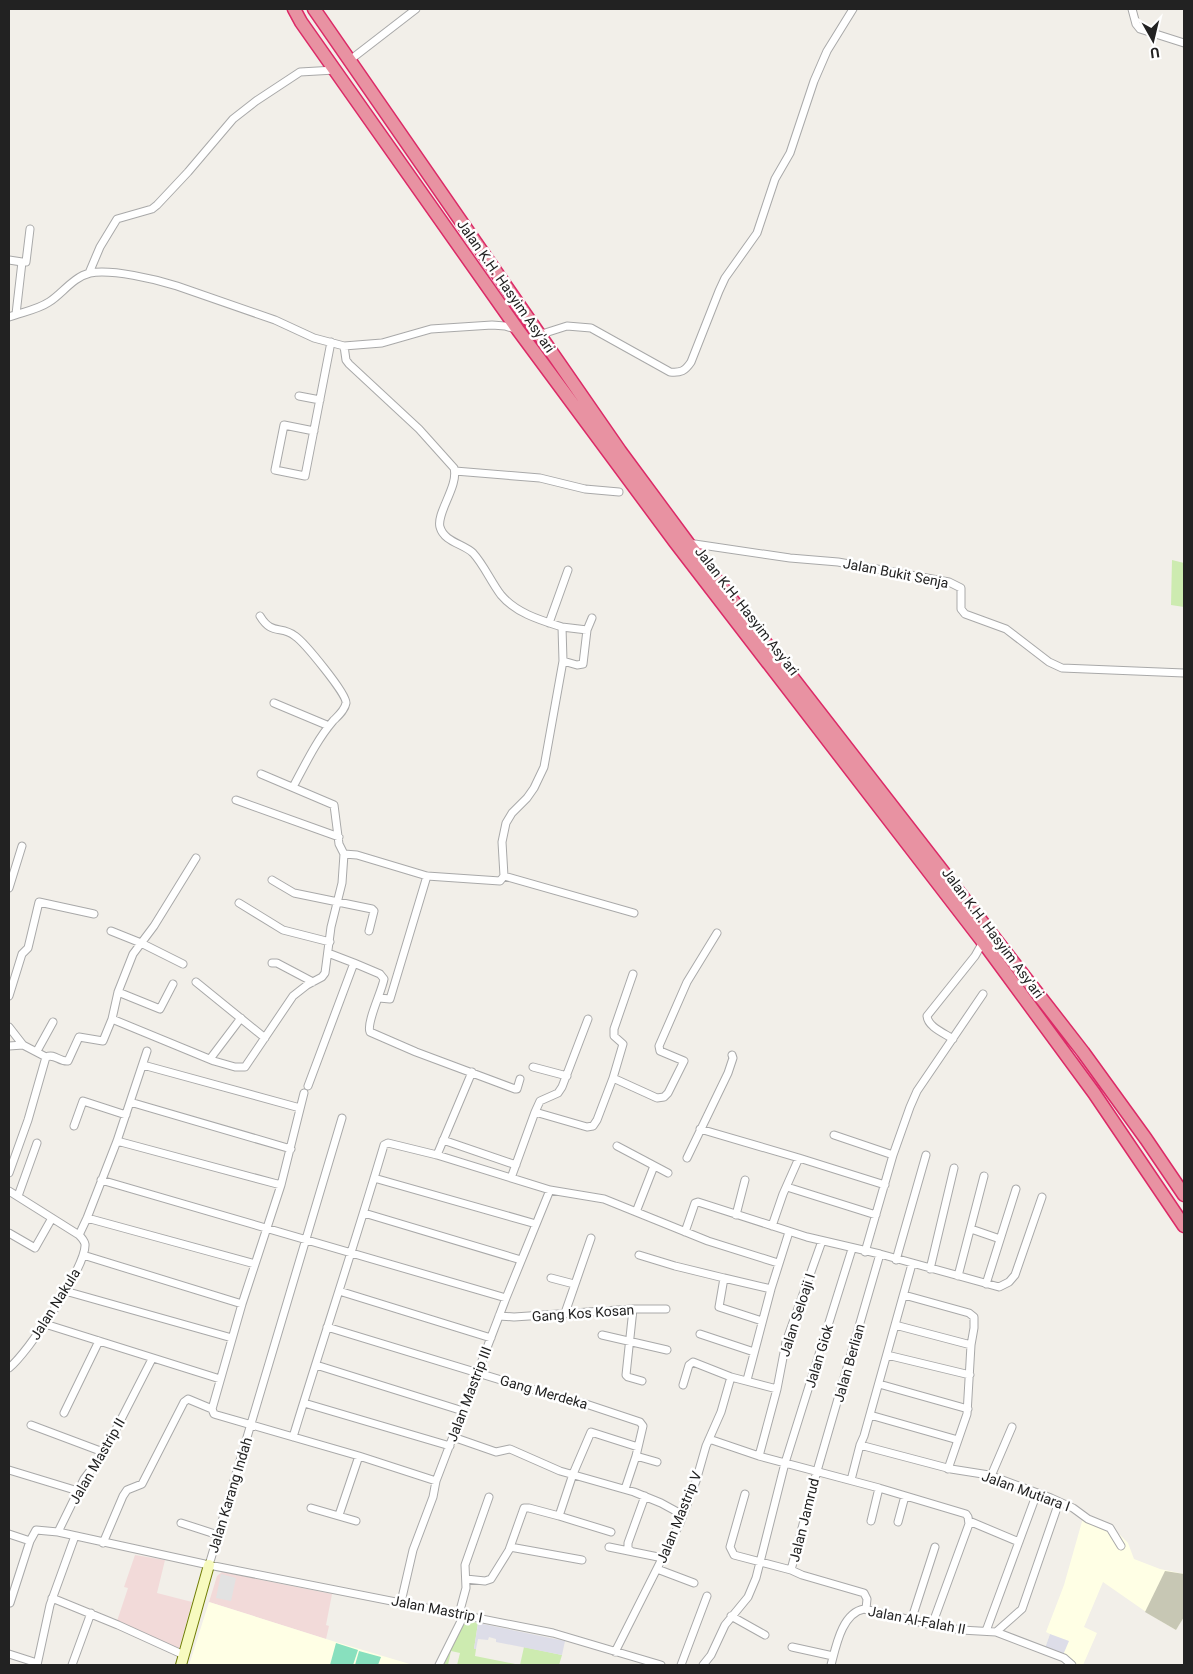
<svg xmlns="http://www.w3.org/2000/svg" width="1193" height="1674" viewBox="0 0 1193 1674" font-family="Roboto,sans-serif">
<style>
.commercial{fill:#f2dad9}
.education{fill:#ffffe5}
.construction{fill:#c7c7b4}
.grass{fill:#cdebb0}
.pitch{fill:#88e0be}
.parking{fill:#e2e2e2}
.plaza{fill:#dddde8}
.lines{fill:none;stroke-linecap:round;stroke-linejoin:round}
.street-casing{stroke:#a9a9a9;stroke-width:9}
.secondary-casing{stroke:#707d05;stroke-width:12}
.highway-casing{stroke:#dc2a67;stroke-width:15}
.street{stroke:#fff;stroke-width:7}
.secondary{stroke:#f7fabf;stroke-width:10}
.highway{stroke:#e892a2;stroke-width:12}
.labels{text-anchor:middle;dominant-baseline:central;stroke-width:5;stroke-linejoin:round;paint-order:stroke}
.street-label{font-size:14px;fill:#222;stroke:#fff}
</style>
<rect width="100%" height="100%" fill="#f2efe9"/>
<path class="commercial" d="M 135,1555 L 165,1560 L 157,1593 L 192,1602 L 179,1649 L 117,1621 L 128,1588 L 124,1587 Z
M 222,1572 L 332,1594 L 326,1625 L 329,1626 L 326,1639 L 209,1602 L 217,1576 Z"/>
<path class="education" d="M 1083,1518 L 1120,1535 L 1128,1543 L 1134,1559 L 1160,1569 L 1184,1574 L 1184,1617 L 1176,1630 L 1149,1614 L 1103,1582 L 1084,1627 L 1097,1633 L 1083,1665 L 1074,1665 L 1045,1648 L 1050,1634 L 1046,1632 L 1064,1585 Z
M 209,1602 L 326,1639 L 413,1665 L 189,1665 Z"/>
<path class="construction" d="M 1165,1571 L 1184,1574 L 1184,1617 L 1176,1630 L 1145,1612 Z"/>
<path class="grass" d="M 1172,560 L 1184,563 L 1184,607 L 1171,605 Z
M 464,1620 L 478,1623 L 474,1649 L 476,1649 L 475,1656 L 520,1665 L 524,1647 L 562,1655 L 559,1665 L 457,1665 L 460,1653 L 451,1651 L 448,1665 L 450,1665 L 444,1665 Z"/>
<path class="pitch" d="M 336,1643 L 358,1650 L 353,1665 L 330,1665 Z
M 359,1651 L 381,1657 L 378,1665 L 355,1665 Z"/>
<path class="parking" d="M 221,1574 L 236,1578 L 231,1601 L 216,1598 Z"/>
<path class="plaza" d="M 478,1623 L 565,1641 L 562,1655 L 496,1642 L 496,1639 L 489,1637 L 488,1640 L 478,1639 L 476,1649 L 474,1649 Z
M 1050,1634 L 1069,1641 L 1063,1655 L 1045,1648 Z"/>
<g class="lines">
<g class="street-casing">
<path id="street" d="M 1132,9 L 1136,24 L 1140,29 L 1184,43
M 350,60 L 416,9
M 9,260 L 22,262 L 16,314
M 22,262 L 26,262 L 30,229
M 89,273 L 100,247 L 117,219 L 152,209 L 157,205 L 188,172 L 233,119 L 256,101 L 300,72 L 335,70
M 9,317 C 22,312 37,310 49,302 C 62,294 73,277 90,273 C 112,269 155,279 177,286 L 275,320 L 314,338 L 344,346 L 382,343 L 431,329 L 492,325 L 505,326 L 515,329
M 539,333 L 545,333 L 567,326 L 591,328 L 670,372 C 681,373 685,371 691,362 L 719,291 L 725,278 L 757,233 L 775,179 L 790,153 L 814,81 L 827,51 L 853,9
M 299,396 L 320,400
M 314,431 L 284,425 L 275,470 L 305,476 L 331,342
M 455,471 L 540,478 L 585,489 L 619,492
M 688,543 L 790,558 L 838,562 L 949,582 L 961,588 L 961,609 L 965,614 L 1006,629 L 1049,662 L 1062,668 L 1184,673
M 260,616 C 272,636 281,625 295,636 C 304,642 347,694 346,703 C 345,710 338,716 333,721 C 316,741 305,765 293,787
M 549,623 L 568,570
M 562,627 L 587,630
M 563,661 L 577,665 L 583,664 L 587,630 L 592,618
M 274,703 L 329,726
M 261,774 L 334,805 L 339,844 L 344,854
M 236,800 L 339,837
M 504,876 L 634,913
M 272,880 L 294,893 L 372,909 L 374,911 L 369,931
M 9,888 L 22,846
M 239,903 L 283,930 L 330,942
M 111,931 L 141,943 L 183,964
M 272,963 L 277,963 L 313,982
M 354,963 L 380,974 L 384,979 C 382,991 366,1023 370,1032 L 416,1052 L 515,1089 L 517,1089 L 520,1079
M 196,982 L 265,1038
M 118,992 L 160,1009 L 173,984
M 9,996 L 22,954 L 28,948 L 39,902 L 94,914
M 379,998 L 390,999 L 427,876
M 112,1019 L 118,992 L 133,954 L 154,926 L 196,858
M 9,1027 L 23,1045 L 46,1057 L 28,1120 L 9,1173
M 953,1039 C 944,1033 928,1027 927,1016 L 975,956 L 983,942
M 9,1046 L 23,1045
M 37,1051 L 53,1022
M 46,1057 C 55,1053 59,1062 68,1061 L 79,1037 L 103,1041 L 112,1019 L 214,1061 L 235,1067 L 245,1067 L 293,996 L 307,985 L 322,977 L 325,973 L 331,927 L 342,883 L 344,854 L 357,855 L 427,876 L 500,881 L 504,876 L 502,842 L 506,823 L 512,813 L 527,798 L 534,788 L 544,767 L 563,661 L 562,627 C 540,620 516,613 501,595 C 491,582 484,565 473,553 C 464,544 444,542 440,527 C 436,513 459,486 454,468 L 419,429 L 349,364 L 346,360 L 344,346
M 210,1059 L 241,1018
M 143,1065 L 300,1108
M 533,1067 L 567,1076
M 613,1078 L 623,1044 L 614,1036 L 614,1029 L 633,974
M 308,1086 L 354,963 L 328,953
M 304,1093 L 281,1185 L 242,1304 L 212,1409 L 214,1414 L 217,1415 L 359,1456 L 436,1481
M 130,1102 L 291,1149
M 535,1112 L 540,1101 L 558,1093 L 562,1087 L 588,1019
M 74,1126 L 83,1101 L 126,1115
M 700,1129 L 799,1158
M 834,1135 L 893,1155
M 443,1140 L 516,1165
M 117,1141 L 281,1185
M 617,1146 L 668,1173
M 437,1155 L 472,1072
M 687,1158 L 728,1073 L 733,1058 L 732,1055
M 374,1178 L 536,1224
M 511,1178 L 535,1112 L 587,1127 L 593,1126 L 597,1120 L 613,1078 L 657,1098 L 664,1097 L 668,1093 L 684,1061 L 660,1051 L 659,1046 L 687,982 L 717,933
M 101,1180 L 506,1298
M 787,1187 L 876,1215
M 9,1191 L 79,1235 C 81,1237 84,1240 85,1244 C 87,1266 27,1354 9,1368
M 18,1196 L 37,1143
M 636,1212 L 654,1166
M 364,1213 L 521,1260
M 736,1215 L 745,1180
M 87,1218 L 255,1264
M 772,1226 L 783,1194 L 799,1158 L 885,1185
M 971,1229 L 1000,1239
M 685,1232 L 695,1203 L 698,1202 L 807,1237 L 880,1254 L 999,1287 L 1009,1282 L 1015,1275 L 1042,1197
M 9,1233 L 35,1248 L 52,1218
M 79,1235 L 87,1218 L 117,1141 L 147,1051
M 822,1241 L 786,1342 L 777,1389 L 759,1456 L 879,1488 L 966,1514 L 968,1517 L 969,1524 L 932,1625
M 865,1252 L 893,1155 L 910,1107 L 917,1091 L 983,994
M 83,1255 L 242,1304
M 639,1255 L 675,1266 L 724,1278 L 719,1307 L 762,1321
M 896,1260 L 926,1155
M 930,1269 L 954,1168
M 958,1276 L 984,1176
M 551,1278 L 574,1284
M 724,1278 L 771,1289
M 986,1284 L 1016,1189
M 65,1291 L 232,1338
M 339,1291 L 491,1338
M 904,1295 L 969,1313 L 974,1317 L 974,1328 L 971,1345 L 967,1414 L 948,1469
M 633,1309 L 626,1375 L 628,1377 L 642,1381
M 565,1313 L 591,1238
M 499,1316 L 514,1317 L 633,1309 L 666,1309
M 45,1324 L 220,1379
M 895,1325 L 971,1345
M 327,1327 L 524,1387 L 583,1403 L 640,1422 L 643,1426 L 636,1456 L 625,1489
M 700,1334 L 754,1352
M 602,1335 L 667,1350
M 887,1355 L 970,1375
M 152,1359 L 110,1441 L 99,1459 L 84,1479 L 58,1532 L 209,1565 L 553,1633 L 661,1665
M 316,1365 L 463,1411
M 747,1380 L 771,1289 L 789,1232
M 879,1384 L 968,1409
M 683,1385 L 689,1365 L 693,1362 L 731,1377 L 777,1389
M 304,1403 L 450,1446
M 64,1413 L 99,1341
M 870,1415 L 958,1440
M 31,1425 L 103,1452
M 293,1437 C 323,1339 355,1243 384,1145 L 388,1143 L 437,1155 L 550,1190 L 604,1199 L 708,1241 L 778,1263
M 453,1437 L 496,1452 L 510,1449 L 560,1471 L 634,1492 L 661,1503 L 683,1515
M 709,1439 L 759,1456
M 860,1445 L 951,1469 L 989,1475 L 1051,1498 L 1073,1508 L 1088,1519 L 1110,1528 L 1121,1546
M 636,1456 L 657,1462
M 9,1470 L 78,1491
M 991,1476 L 1012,1427
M 851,1480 L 860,1445 L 864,1436 L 912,1264
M 745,1494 L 730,1547 L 734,1555 L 791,1570 L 802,1575 L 864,1593 L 867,1599 L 866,1609
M 311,1508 L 356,1521
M 339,1515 L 359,1456
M 559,1516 L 611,1532
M 871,1521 L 879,1488
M 969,1521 L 1019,1542
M 898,1522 L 905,1496
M 181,1523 L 218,1535
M 9,1534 L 30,1541 L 36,1530 L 58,1532
M 103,1543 L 123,1496 L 127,1490 L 142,1484 L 184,1402 L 188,1399 L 212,1409
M 510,1547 L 582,1560
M 609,1547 L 663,1558
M 631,1551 L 628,1549 L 628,1543 L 645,1496
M 209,1565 L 342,1118
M 657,1569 L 694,1583
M 791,1570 L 817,1471 L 880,1254
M 466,1579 L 485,1581 L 491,1579 L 509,1550 L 524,1508 L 529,1508 L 559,1516 L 573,1474 L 591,1432 L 638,1447
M 52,1598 L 118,1625 L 184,1655
M 401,1602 L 413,1550 L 433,1497 L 436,1481 L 506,1298 L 550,1190
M 10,1603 L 30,1541
M 459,1614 L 466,1588 L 465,1565 L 489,1497
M 731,1616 L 765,1635
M 911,1621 L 935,1547
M 986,1631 L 1037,1493
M 996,1632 L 1022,1609 L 1059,1502
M 792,1647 L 833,1656
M 615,1652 L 680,1523 L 696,1481 L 706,1446 L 721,1412 L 731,1377
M 9,1654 L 37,1663
M 37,1665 L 50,1605 L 75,1536
M 72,1665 L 91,1613
M 439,1665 L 464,1615
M 681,1665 L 707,1596
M 703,1665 L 711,1655 L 725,1625 L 748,1597 L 756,1578 L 785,1463 L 852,1249
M 831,1665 C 836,1646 842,1613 864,1609 L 932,1625 L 961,1630 L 996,1632 L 1064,1658 L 1072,1665"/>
</g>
<g class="secondary-casing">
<path id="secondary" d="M 181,1665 L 209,1565"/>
</g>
<g class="highway-casing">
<path id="highway" d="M 294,9 L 301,22 L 346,86 L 518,330 L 675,542 L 983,942 L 1094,1093 L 1184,1226
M 314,9 L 620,451 L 688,543 L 1083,1052 L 1146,1139 L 1184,1195"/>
</g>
<use href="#street" class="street"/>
<use href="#secondary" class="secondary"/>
<use href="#highway" class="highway"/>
</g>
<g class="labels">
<g class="street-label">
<text transform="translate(506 286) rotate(55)">Jalan K.H. Hasyim Asy'ari</text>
<text transform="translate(896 573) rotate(11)">Jalan Bukit Senja</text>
<text transform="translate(747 611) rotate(52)">Jalan K.H. Hasyim Asy'ari</text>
<text transform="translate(993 933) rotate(53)">Jalan K.H. Hasyim Asy'ari</text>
<text transform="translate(55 1304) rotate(-58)">Jalan Nakula</text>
<text transform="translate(583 1313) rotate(-4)">Gang Kos Kosan</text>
<text transform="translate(797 1315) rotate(-72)">Jalan Seloaji I</text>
<text transform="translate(819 1356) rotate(-73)">Jalan Giok</text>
<text transform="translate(849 1363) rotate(-74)">Jalan Berlian</text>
<text transform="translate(544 1392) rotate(16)">Gang Merdeka</text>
<text transform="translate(469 1394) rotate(-69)">Jalan Mastrip III</text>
<text transform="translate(97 1461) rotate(-60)">Jalan Mastrip II</text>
<text transform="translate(1026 1491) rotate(20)">Jalan Mutiara I</text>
<text transform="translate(230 1495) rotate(-73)">Jalan Karang Indah</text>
<text transform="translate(679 1517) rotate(-68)">Jalan Mastrip V</text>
<text transform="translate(804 1520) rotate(-76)">Jalan Jamrud</text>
<text transform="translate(437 1609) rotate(11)">Jalan Mastrip I</text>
<text transform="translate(917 1620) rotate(11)">Jalan Al-Falah II</text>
</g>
</g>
<rect width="1193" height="1674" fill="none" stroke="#222222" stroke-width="20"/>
<g transform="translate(1153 40) rotate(172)" stroke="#ffffff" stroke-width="4" paint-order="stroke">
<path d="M0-4L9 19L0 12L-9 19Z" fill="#222222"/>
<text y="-8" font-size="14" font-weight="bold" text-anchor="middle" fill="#222222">U</text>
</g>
</svg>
